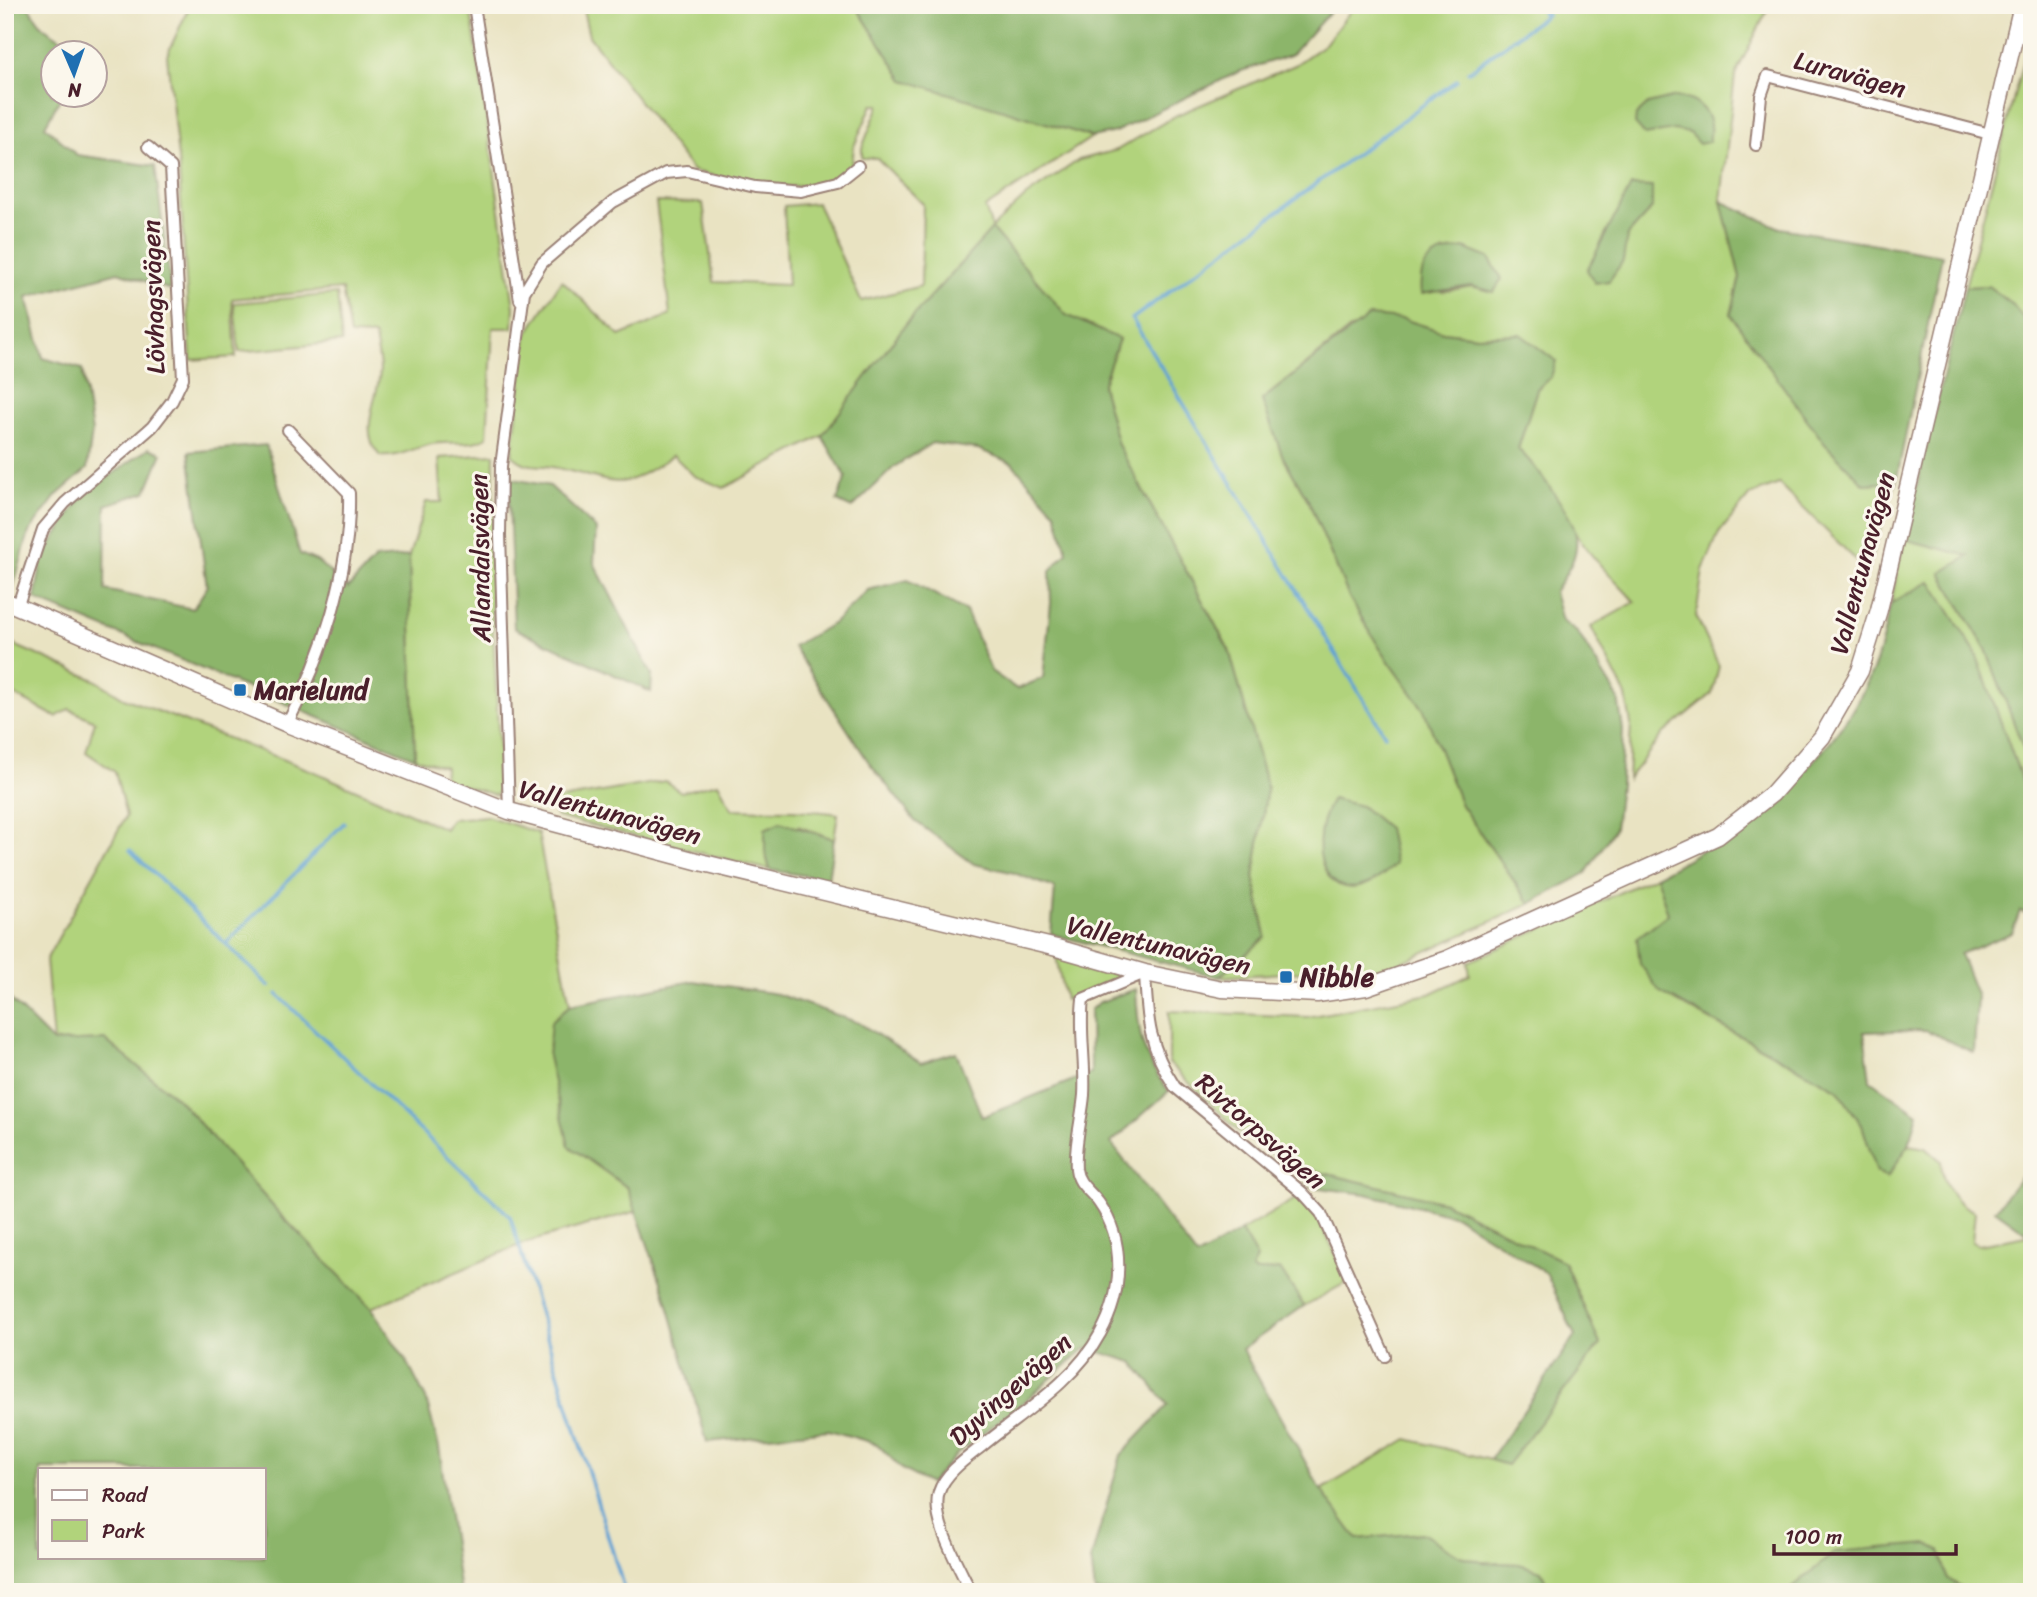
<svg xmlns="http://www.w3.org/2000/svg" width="2037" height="1597" viewBox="0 0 2037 1597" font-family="Sriracha,sans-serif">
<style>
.green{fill:#b1d37b;stroke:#7e7953;stroke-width:2;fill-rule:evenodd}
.forest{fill:#8cb56b;stroke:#6b6a4b;stroke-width:2;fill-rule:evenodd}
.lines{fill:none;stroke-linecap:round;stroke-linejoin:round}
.stream{stroke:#5fa1d3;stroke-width:3.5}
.minor-casing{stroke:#9a8176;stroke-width:14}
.secondary-casing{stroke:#9a8176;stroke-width:19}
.minor{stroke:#fff;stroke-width:10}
.secondary{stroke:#fff;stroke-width:16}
.poi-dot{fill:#1f6fb2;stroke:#fbf7ec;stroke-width:2.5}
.labels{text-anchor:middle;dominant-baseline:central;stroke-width:6;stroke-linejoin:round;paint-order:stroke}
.street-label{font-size:26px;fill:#4a1f2b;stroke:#fbf7ec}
.poi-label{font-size:26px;font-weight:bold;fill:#4a1f2b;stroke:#fbf7ec;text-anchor:start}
</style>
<rect width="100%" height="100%" fill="#fbf7ec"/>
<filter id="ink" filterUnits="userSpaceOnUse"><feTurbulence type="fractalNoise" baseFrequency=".0143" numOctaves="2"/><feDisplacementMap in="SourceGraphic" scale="14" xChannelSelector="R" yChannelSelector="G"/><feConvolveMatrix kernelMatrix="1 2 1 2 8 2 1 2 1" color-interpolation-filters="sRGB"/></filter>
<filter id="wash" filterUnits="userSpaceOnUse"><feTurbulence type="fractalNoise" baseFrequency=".00686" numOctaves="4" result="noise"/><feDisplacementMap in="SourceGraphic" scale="28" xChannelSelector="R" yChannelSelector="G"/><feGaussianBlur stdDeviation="1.57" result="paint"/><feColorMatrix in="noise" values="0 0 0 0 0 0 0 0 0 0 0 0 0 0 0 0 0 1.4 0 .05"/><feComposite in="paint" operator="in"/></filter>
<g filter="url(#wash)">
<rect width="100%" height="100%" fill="#e9e3c2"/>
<path class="green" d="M 190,5 L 470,5 L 514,307 L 513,328 L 493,328 L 487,437 C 468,448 448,439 428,445 C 411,449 397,458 380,456 C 357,430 379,399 380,370 C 380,359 376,347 375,336 L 350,335 L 342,289 L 232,299 L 236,357 L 191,360 L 179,168 L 167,55 Z
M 582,5 L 855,5 L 904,80 L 1092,137 L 985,208 L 992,228 L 1025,197 L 1079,160 L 1117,150 L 1177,115 L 1295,65 L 1325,44 L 1355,5 L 1770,5 L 1735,75 L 1721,201 L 1740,277 L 1731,315 L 1864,484 L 1896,482 L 1867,571 L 1779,484 L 1750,495 L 1719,533 L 1703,570 L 1696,616 L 1719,666 L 1712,694 L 1664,733 L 1628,779 L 1631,724 L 1626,696 L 1591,627 L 1635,602 C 1615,580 1593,560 1577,535 C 1555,502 1548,478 1518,449 L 1537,389 L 1551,377 L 1520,334 L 1477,336 L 1443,332 L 1403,319 L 1350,329 L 1262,400 L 1283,457 L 1308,500 L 1349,597 L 1381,650 L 1424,710 L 1461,805 L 1530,904 L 1367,978 L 1302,972 L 1219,977 L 1266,936 L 1254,877 L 1267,787 L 1229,650 L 1118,445 L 1102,386 L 1119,339 L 1066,316 L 992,229 L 906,324 L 822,436 L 724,488 L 694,476 L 673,455 C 616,496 618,481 557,468 C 536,463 529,470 512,455 L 527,334 L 562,280 L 620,336 L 670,315 L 656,202 L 703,203 L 714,282 L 788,285 L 784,206 L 817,203 L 861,301 L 921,286 L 923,204 L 877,158 L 862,158 L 862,148 L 879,105 L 872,105 L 854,146 L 852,165 C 809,203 743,182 693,171 L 589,36 ZM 1652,187 L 1652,208 L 1627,236 ZM 1444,252 L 1471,286 L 1442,292 Z
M 2032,26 L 2032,329 L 2013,305 L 1988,286 L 1965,287 Z
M 337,294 L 342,342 L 239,352 L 234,303 Z
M 494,454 L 492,610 L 501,788 L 496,795 L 444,780 L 445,767 L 415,758 L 409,556 L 426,502 L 442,502 L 439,458 Z
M 1904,539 L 1970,556 L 1941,573 L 1986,649 L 2032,771 L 2032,808 L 1976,654 L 1931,582 L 1891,603 Z
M 5,641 L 95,680 L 124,698 L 315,772 L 445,829 L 451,819 L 487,816 L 538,833 L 570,1005 L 551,1022 L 569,1146 L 628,1188 L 637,1211 L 525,1243 L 371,1308 L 278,1212 L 179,1100 L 105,1040 L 53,1042 L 46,960 L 126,816 L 115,772 L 86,752 L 95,721 L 69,709 L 56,717 L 5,690 Z
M 665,781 L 681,792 L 718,783 L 732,809 C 768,811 802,808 838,814 L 834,839 L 798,826 L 765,851 L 770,870 L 557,817 L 553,809 L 556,800 Z
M 1656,876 L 1668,914 L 1637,938 L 1673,1000 L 1837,1089 L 1862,1125 L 1877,1172 L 1887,1177 L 1909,1145 L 1926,1148 L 1941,1161 C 1942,1184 1953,1202 1975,1212 L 1972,1242 L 1979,1245 L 2032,1235 L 2032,1592 L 1551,1592 L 1541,1571 L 1519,1564 L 1481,1562 L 1460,1556 L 1422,1533 L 1357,1539 L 1321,1490 L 1407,1439 L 1507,1464 L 1600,1344 L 1564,1262 L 1444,1202 L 1286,1164 L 1239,1132 L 1169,1063 L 1169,1011 L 1307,1017 L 1430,994 L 1470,975 L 1468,962 Z
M 1056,957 L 1124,977 L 1065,1000 Z
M 1299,1197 L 1317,1216 L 1349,1281 L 1304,1306 L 1280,1269 L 1256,1272 L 1252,1268 L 1256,1257 L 1241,1231 Z"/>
<path class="forest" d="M 5,5 L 27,5 L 43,27 L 72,46 L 71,52 L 52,52 L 52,94 L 62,95 L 45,126 L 77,155 L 155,166 L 171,290 L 118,272 L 27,297 L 43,358 L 82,369 L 92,432 L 87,469 L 57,495 L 29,532 L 13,588 L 5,585 Z
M 855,5 L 1336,5 L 1291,55 L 1238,72 L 1115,132 L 1092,137 L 904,80 Z
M 1676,97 C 1701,99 1715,117 1709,142 L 1699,144 L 1689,133 L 1674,130 L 1645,135 L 1635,124 L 1636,115 L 1648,104 Z
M 1631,186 L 1652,187 L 1652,208 L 1627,236 L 1623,261 L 1609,281 L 1595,283 L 1587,270 Z
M 1721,201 L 1780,228 L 1942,255 L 1896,482 L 1864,484 L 1825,444 L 1731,315 L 1740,277 Z
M 992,229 L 1066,315 L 1119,339 L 1102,386 L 1118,445 L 1229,650 L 1267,787 L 1254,877 L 1266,937 L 1219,977 L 1051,934 L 1055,888 L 1011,872 L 974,864 L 915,821 L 868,761 L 793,646 L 834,623 L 868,590 L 908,580 L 966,611 L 991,671 L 1017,689 L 1043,678 L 1051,603 L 1050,571 L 1067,552 L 1056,513 L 1012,463 L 978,449 L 932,443 L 894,467 L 852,508 L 837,501 L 846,477 L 822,436 L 906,324 Z
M 1464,248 L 1489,258 L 1502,279 L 1494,292 L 1471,286 L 1421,294 C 1417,260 1434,253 1464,248 Z
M 1988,286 L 2013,305 L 2032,329 L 2032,771 L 1986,649 L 1941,573 L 1969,556 L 1904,539 L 1965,287 Z
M 1369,316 L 1403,319 L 1443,332 L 1477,336 L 1520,334 L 1556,361 L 1551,377 L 1537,389 L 1518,449 C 1533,463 1574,516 1576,536 C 1579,558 1565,575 1554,592 L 1562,621 L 1578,633 L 1618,698 L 1623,730 L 1620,785 L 1615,828 L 1586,873 L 1530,904 L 1461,805 L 1424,710 L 1381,650 L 1349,597 L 1308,500 L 1283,457 L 1262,400 Z
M 266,445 L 300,554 L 317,561 L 348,588 L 375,559 L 409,556 L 415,758 L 35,599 L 42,558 L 82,496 L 149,448 L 162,453 L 146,492 L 106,505 L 105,590 L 193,609 L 207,587 L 189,452 Z
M 508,478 L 550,486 L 596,529 L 594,563 L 652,675 L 651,692 L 514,628 Z
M 1931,581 L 1976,654 L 2032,808 L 2032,915 L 2020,911 L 2012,933 L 1960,954 L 1977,997 L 1974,1053 L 1926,1030 L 1864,1032 L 1870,1080 L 1918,1114 L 1909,1145 L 1887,1177 L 1877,1172 L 1862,1125 L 1837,1089 L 1660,992 L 1640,964 L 1637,938 L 1668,914 L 1656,876 C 1745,829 1832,767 1873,670 C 1882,649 1885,625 1891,603 Z
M 1332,799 L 1361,806 L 1388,828 L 1395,864 C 1335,924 1299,858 1332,799 Z
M 780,822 L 834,839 L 828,879 L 770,870 L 765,851 L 765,829 Z
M 693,981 L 777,994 L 859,1023 L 921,1063 L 956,1052 L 982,1117 L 1091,1073 L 1090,1010 L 1100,1002 L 1136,989 C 1138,1033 1141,1057 1169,1091 L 1111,1143 L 1197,1257 L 1241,1231 L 1257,1258 L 1252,1269 L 1256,1272 L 1280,1269 L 1304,1306 L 1242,1349 L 1321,1490 L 1357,1539 L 1422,1533 L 1460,1556 L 1481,1562 L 1519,1564 L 1541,1571 L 1551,1592 L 1095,1592 L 1091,1559 L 1121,1455 L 1168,1405 L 1133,1362 L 1086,1348 L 1021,1404 L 958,1453 L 930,1484 L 903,1470 L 877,1444 L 829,1430 L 707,1442 L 664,1291 L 628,1188 L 569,1146 L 548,1057 L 551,1022 L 570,1005 Z
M 5,994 L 53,1042 L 105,1040 L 179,1100 L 278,1212 L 371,1308 L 407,1362 L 426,1399 L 439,1447 L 460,1592 L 5,1592 ZM 40,1469 L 264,1469 L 264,1557 L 40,1557 Z
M 2032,1163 L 2032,1233 L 2027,1233 L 1995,1210 Z
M 1286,1164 L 1444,1202 L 1564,1262 L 1600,1344 L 1507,1465 L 1490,1460 L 1575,1336 L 1546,1273 L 1456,1216 L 1366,1194 L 1313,1187 Z
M 1928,1544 L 1940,1550 L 1947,1578 L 1969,1592 L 1787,1592 L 1835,1552 Z"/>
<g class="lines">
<path class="stream" d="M 1523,5 L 1525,6
M 1468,72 L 1547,14 L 1542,13
M 1385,735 L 1132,319 L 1457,80
M 130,850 L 269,986
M 226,944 L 344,823
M 277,994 L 510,1216 L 625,1592"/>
</g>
</g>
<g filter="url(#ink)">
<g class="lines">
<g class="minor-casing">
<path id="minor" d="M 474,5 L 520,300
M 1756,145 L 1761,96 L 1768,76 L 1990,134
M 18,605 L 43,529 L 65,503 L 152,427 L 172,401 L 183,378 L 171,167 L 148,147
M 287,724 C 323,658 351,569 349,493 L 288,430
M 509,811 L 500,535 L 501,466 L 524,292 L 542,263 L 613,202 L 666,173 L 687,171 L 755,187 L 801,191 L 838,182 L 858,166
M 971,1592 C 960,1568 930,1519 939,1492 C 945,1473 967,1458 982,1446 C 1022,1413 1075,1381 1100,1334 C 1123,1293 1126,1241 1099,1203 C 1090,1190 1078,1185 1076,1169 C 1074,1144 1082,1119 1084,1095 C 1086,1063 1079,1031 1083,999 L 1145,973 C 1147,1019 1149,1048 1175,1087 L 1303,1193 L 1321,1213 L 1385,1356"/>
</g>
<g class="secondary-casing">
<path id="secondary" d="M 5,601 L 287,724 L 509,811 L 704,863 L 1057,948 L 1145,973 L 1222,989 L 1317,994 L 1366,987 L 1447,959 L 1718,836 L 1772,794 L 1822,737 L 1860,671 L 1879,610 L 2022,5"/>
</g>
<use href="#minor" class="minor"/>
<use href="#secondary" class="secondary"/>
</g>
</g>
<g class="poi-dot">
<rect x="233" y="683" width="14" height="14" rx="3.5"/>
<rect x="1279" y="970" width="14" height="14" rx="3.5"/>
</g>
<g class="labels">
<g class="street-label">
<text transform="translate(1850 74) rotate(15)">Luravägen</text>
<text transform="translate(153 297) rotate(-92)">Lövhagsvägen</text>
<text transform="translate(480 558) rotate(-91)">Allandalsvägen</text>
<text transform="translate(1862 563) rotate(-75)">Vallentunavägen</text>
<text transform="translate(610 812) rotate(15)">Vallentunavägen</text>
<text transform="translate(1159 945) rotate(13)">Vallentunavägen</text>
<text transform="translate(1261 1131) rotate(41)">Rivtorpsvägen</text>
<text transform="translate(1010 1389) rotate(-42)">Dyvingevägen</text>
</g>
<g class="poi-label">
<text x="254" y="690">Marielund</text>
<text x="1300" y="977">Nibble</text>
</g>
</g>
<rect width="2037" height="1597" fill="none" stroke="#fbf7ec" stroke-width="28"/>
<rect x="38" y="1468" width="228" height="91" fill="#fbf7ec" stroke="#b4a19f" stroke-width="2"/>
<rect x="52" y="1490" width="35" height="10" fill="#ffffff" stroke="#b4a19f" stroke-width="2"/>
<text x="102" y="1502" font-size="21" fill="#4a1f2b">Road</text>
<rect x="52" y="1520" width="35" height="21" fill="#b1d37b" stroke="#b4a19f" stroke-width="2"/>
<text x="102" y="1538" font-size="21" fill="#4a1f2b">Park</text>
<g transform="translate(74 74) rotate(178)"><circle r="33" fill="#fbf7ec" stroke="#b4a19f" stroke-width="2"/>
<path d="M0-5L12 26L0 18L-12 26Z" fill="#1f6fb2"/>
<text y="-10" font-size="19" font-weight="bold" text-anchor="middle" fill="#4a1f2b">N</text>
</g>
<path d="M1774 1544v10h182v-10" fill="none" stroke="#4a1f2b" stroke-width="3.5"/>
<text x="1785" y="1544" font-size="21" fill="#4a1f2b" stroke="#fbf7ec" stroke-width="5" paint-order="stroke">100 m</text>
</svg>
